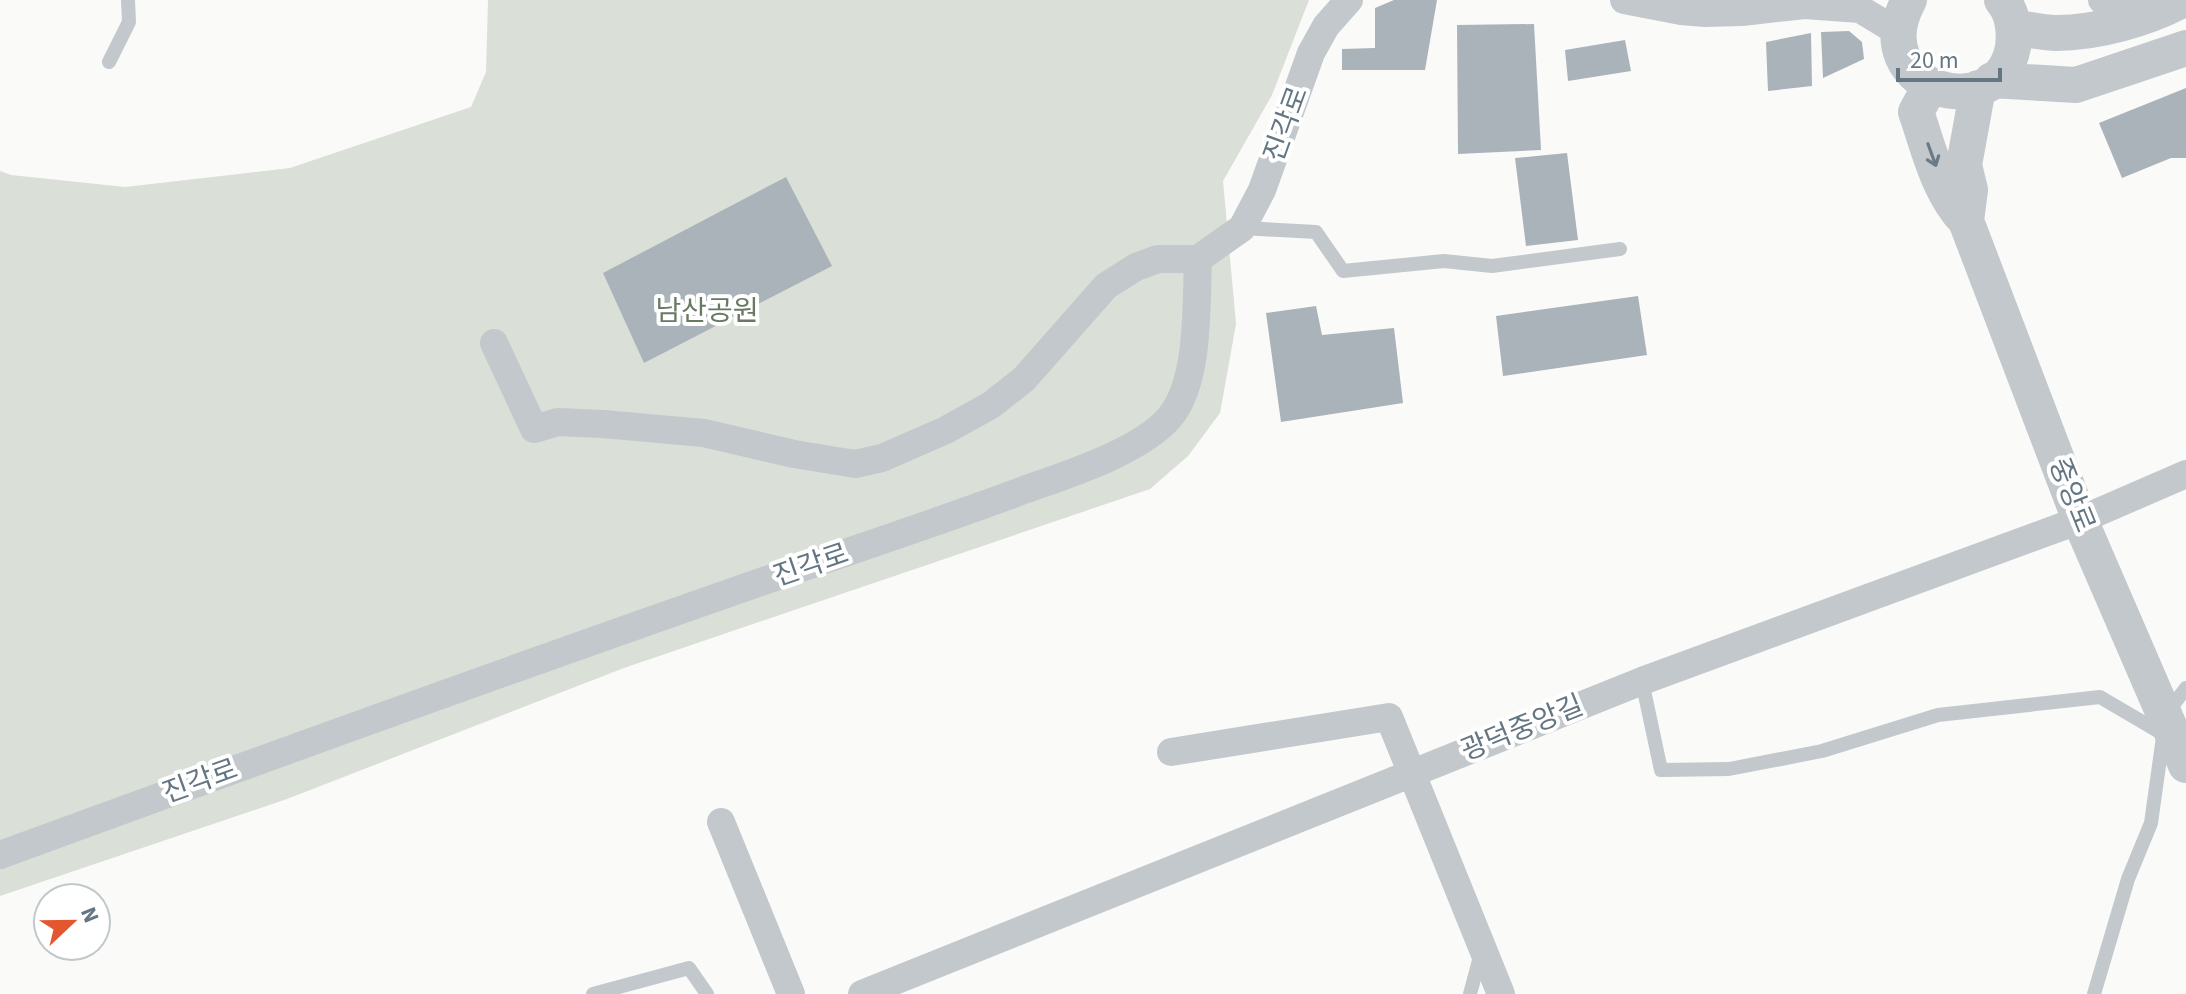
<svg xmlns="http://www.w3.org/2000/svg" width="2186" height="994" viewBox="0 0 2186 994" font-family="'Source Sans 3','Noto Sans KR',sans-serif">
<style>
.green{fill:#dadfd7}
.building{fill:#aab3b9}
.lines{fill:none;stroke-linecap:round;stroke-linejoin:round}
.service{stroke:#c3c8cc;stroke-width:14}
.minor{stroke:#c3c8cc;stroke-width:28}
.tertiary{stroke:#c3c8cc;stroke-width:36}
.oneway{stroke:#6a7a87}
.labels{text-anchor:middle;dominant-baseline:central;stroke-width:8;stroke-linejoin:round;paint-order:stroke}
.street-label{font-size:28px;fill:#657683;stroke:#fff}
.park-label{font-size:28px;fill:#687a64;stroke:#fff}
</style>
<rect width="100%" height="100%" fill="#fafaf8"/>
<path class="green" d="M 488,0 L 1309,0 L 1272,95 L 1223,181 L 1236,324 L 1220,413 L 1188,456 L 1150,489 L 624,668 L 287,799 L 0,896 L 0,171 L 11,175 L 125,187 L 290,168 L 471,107 L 486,72 Z"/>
<path class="building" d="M 1394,0 L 1437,0 L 1425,70 L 1342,70 L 1342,49 L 1375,48 L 1375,8 Z
M 1534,24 L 1541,150 L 1458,154 L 1457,25 Z
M 1849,31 L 1862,42 L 1864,59 L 1823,78 L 1821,32 Z
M 1811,33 L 1812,86 L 1768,91 L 1766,42 Z
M 1625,40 L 1631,71 L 1568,81 L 1565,50 Z
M 2186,88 L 2186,158 L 2171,158 L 2122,178 L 2099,123 Z
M 1567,153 L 1578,240 L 1526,246 L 1515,158 Z
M 786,177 L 832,266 L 644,363 L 603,273 Z
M 1638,296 L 1647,355 L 1503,376 L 1496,316 Z
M 1316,306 L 1322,335 L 1394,328 L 1403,403 L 1281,422 L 1266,313 Z"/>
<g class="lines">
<path class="service" d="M 109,62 L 129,22 L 128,0
M 1242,228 L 1316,232 L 1343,271 L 1444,261 L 1492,266 L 1620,249
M 1642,681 L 1661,770 L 1729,769 L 1822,751 L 1938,715 L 2100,697 L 2163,734
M 2167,713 L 2186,688
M 593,994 L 689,968 L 707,994
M 1470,994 L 1481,953
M 2094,994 L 2128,879 L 2151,823 L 2163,737"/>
<path class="minor" d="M 1624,0 L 1681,11 L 1705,13 L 1742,12 L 1805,5 L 1860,9 L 1898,32
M 2102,0 L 2126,3 L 2134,0
M 494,343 L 534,429 L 558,422 L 603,424 L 704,433 L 794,454 L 855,464 L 882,458 L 946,430 L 991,405 L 1024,379 L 1106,286 L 1136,267 L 1158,259 L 1198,259
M 1171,752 L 1389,717 L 1501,994
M 721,822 L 791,994
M 0,855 C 276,754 552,654 830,558 C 895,536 960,514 1024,490 C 1066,475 1140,452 1170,417 C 1200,381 1196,304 1198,259 L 1242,228 L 1262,190 L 1311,53 L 1326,26 L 1349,0
M 862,994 L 1642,681 L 2080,520 L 2186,474"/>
<path class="tertiary" d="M 1909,0 C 1860,90 1999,128 2013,47 C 2015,31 2013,13 2002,0
M 2013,27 C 2027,29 2042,33 2056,33 C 2097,33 2146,19 2182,0
M 1992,80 L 2076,85 L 2186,48
M 1930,86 L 1916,112 C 1929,149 1938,192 1966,221 L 2080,520 L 2186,765
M 1966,221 L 1970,190 L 1964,165 L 1978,88"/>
</g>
<defs><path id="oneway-shaft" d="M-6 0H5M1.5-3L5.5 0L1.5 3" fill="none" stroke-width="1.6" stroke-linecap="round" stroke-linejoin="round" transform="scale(2)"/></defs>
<use class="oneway" href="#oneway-shaft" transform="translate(1932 155) rotate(70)"/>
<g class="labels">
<g class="street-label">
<text transform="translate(1286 124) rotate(-70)">진각로</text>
<text transform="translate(2072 495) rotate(68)">중앙로</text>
<text transform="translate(811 565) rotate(-19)">진각로</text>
<text transform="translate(1522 728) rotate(-22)">광덕중앙길</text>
<text transform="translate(200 781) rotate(-20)">진각로</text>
</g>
<g class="park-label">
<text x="707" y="311">남산공원</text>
</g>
</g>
<g transform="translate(72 922) rotate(68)"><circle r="38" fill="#ffffff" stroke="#c1c8cd" stroke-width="2"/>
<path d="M0-6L14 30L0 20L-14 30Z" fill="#e4572e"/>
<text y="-12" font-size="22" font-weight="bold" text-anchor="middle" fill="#657683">N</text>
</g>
<path d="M1898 68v12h102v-12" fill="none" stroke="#657683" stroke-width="4"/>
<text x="1910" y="68" font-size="24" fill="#657683" stroke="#ffffff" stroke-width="6" paint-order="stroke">20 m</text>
</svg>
